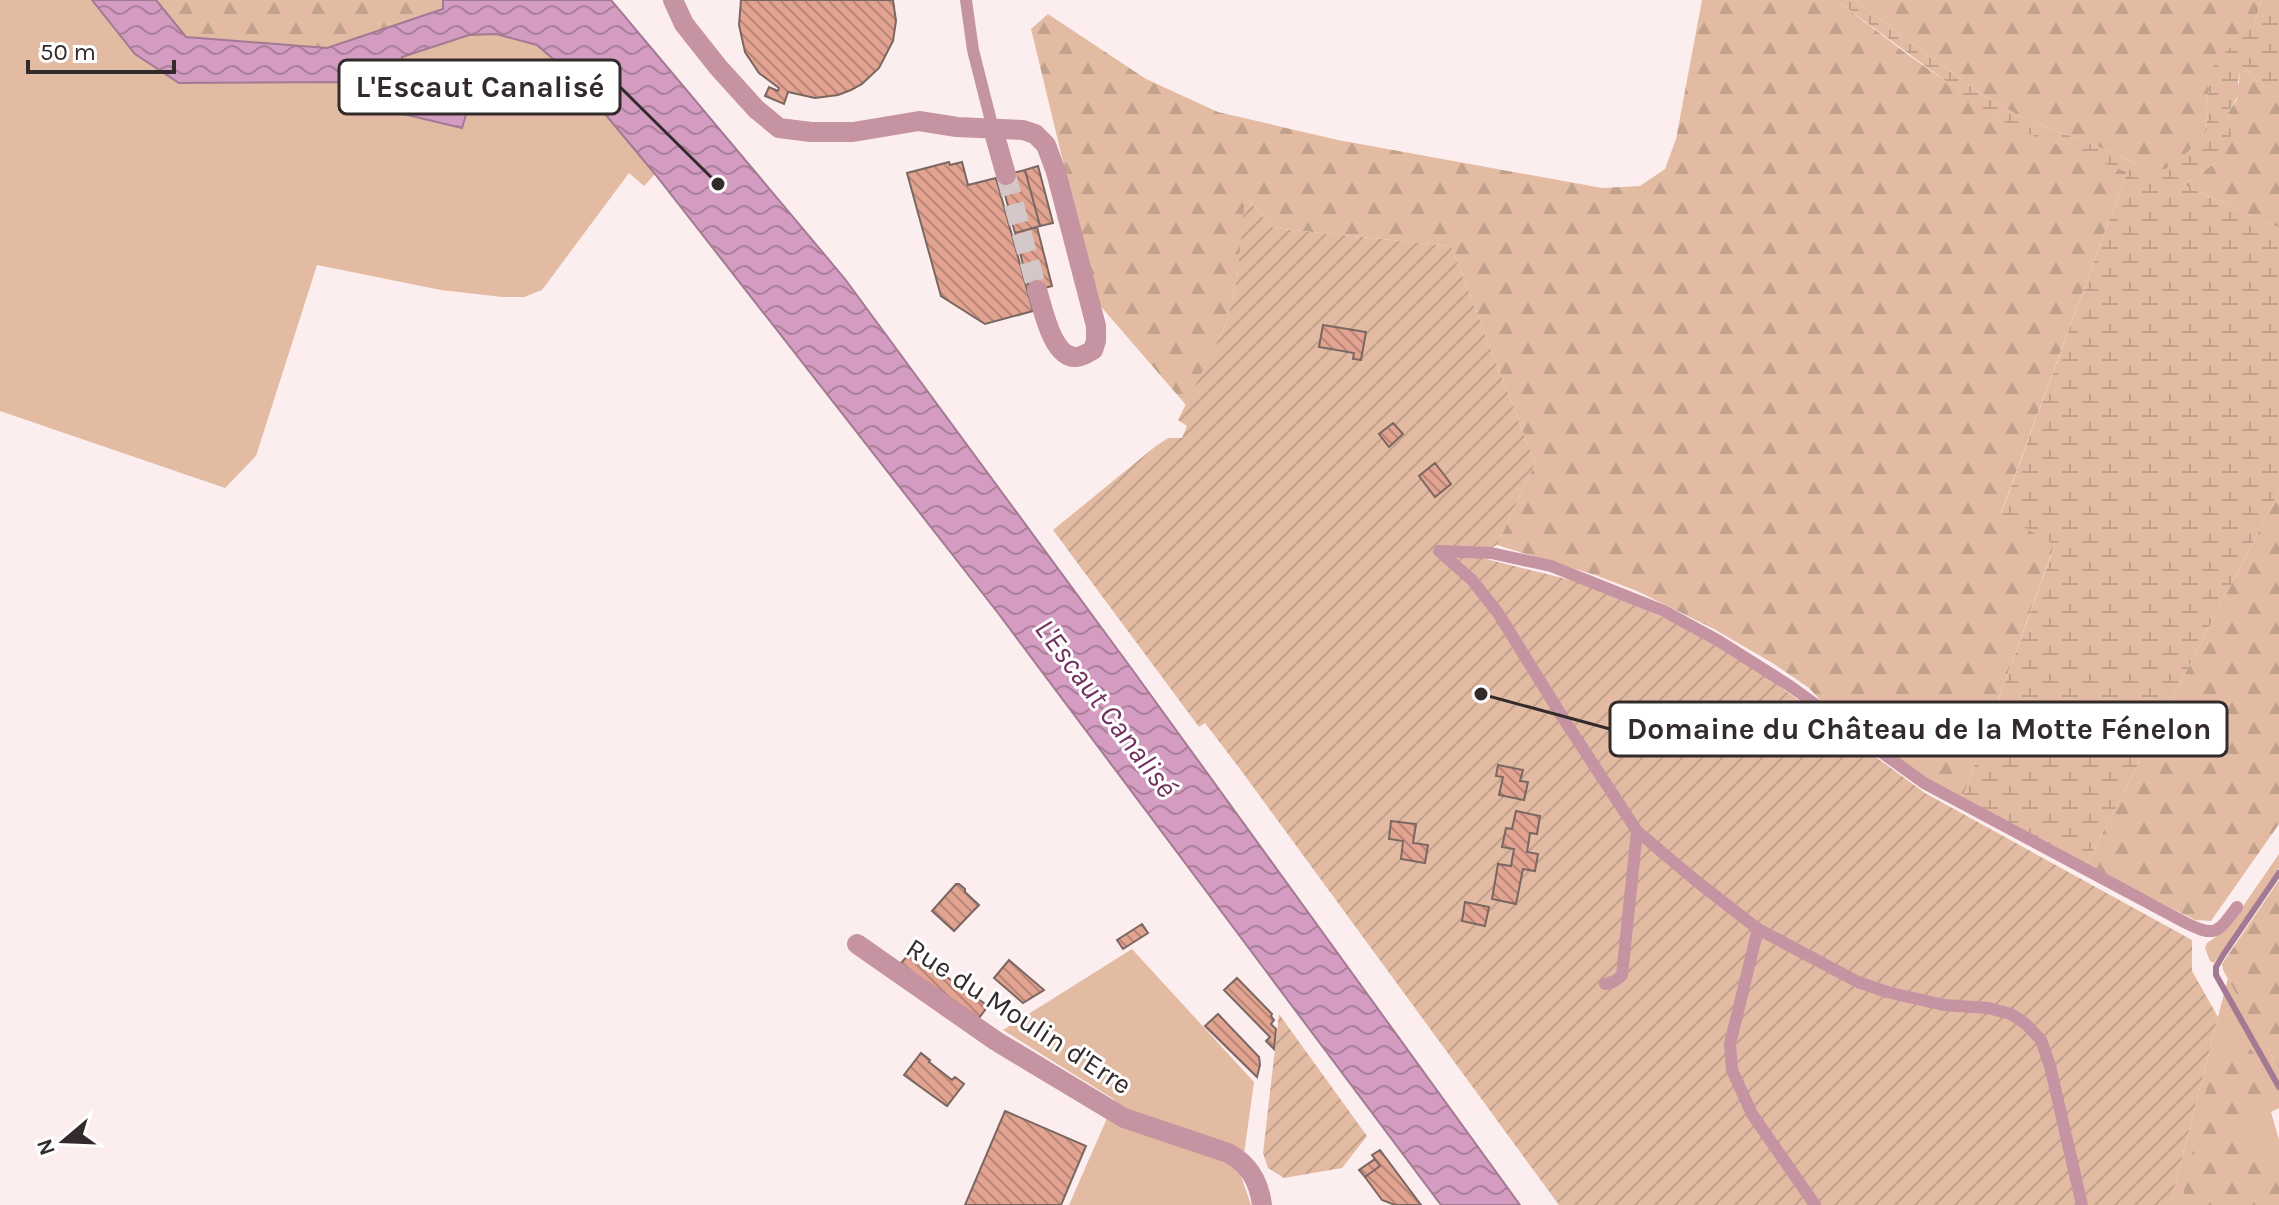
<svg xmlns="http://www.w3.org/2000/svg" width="2279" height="1205" viewBox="0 0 2279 1205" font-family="Karla,sans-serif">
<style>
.grass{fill:#e2bba2}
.forest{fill:url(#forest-firs)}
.wetland{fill:url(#wetland-marsh)}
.garden{fill:url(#garden-furrows)}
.water{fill:url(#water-waves);stroke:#a37a93;stroke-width:2}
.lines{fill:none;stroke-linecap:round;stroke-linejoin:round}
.stream{stroke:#a37a93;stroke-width:6}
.building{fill:url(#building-back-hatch);stroke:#7a6762;stroke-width:2}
.minor-tunnel{stroke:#d4c7c7;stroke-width:20;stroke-dasharray:20 10;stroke-linecap:butt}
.service{stroke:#c593a2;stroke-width:12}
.minor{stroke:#c593a2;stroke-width:20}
.labels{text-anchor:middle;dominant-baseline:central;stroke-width:6;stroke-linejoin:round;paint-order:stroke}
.street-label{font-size:28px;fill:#332b2b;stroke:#fff}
.water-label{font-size:30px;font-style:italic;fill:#72305f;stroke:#fff}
.leader{fill:none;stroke:#332b2b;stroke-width:3}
.callout-dot{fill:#332b2b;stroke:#fff;stroke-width:3}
.callout{fill:#fff;stroke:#332b2b;stroke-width:3}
.callout-label{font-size:30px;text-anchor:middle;font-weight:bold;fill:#332b2b}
</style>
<defs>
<pattern id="forest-firs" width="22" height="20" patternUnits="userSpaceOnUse" patternTransform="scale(2)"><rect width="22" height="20" fill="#e2bba2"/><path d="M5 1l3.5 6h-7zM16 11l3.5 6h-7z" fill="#c2a18c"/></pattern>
<pattern id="wetland-marsh" width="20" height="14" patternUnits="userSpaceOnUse" patternTransform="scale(2)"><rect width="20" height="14" fill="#e2bba2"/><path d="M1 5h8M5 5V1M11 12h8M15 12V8" fill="none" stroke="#c2a18c"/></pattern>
<pattern id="garden-furrows" width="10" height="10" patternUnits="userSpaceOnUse" patternTransform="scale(2)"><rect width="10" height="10" fill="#e2bba2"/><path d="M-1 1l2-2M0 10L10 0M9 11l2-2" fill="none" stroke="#c2a18c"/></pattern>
<pattern id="water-waves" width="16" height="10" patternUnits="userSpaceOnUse" patternTransform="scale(2)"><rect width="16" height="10" fill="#d39cc0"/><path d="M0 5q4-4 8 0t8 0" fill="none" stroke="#ac7f9c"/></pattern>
<pattern id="building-back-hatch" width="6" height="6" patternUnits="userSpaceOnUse" patternTransform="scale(2)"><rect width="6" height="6" fill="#e2a391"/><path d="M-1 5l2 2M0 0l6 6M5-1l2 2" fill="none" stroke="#b88577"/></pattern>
</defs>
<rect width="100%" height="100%" fill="#fceeee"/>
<path class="grass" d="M 0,0 L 92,0 L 135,54 L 378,84 L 404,93 L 400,113 L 461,128 L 399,67 L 402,57 L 469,35 L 496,34 L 537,45 L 576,79 L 655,174 L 644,186 L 629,173 L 542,290 L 524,297 L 502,297 L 441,290 L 317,265 L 256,456 L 225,488 L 0,411 Z
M 2279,854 L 2279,868 L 2214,963 L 2210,961 L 2205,948 L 2207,943 L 2228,928 Z
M 1132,949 L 1254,1082 L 1241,1176 L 1251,1205 L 1069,1205 L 1115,1100 L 1003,1030 Z
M 2228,978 L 2279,1069 L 2279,1108 L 2271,1112 L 2279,1140 L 2279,1205 L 2170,1205 Z"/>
<path class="forest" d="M 156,0 L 443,0 L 443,9 L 327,48 L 186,37 Z
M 1702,0 L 1836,0 L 1907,54 L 1998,118 L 2127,172 L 2001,513 L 2055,544 L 1962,799 L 1928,780 L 1834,715 L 1809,688 L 1774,664 L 1714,629 L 1637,591 L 1595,575 L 1497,545 L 1535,463 L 1451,246 L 1273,228 L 1246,197 L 1237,279 L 1227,322 L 1186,405 L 1097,302 L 1031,29 L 1048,14 L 1146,79 L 1218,112 L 1338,140 L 1602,188 L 1640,186 L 1665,169 L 1676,139 Z
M 1855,0 L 2261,0 L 2254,26 L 2243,38 L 2209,90 L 2206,104 L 2207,130 L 2188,152 L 2166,169 L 2148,169 L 2099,147 L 2023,118 L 1984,96 Z
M 2248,70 L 2257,81 L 2279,98 L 2279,228 L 2184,185 L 2219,160 L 2229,121 L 2228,113 L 2237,99 L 2240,73 Z
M 2279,492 L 2279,824 L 2211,921 L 2195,920 L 2086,865 Z
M 2279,880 L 2279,1069 L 2223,970 L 2222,964 Z
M 2229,1035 C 2250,1036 2266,1075 2275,1092 L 2277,1100 L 2267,1108 L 2250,1112 L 2247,1125 L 2249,1147 L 2279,1170 L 2279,1205 L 2181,1205 L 2210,1072 L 2222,1038 Z"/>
<path class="wetland" d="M 1836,0 L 1855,0 L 1984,96 L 2023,118 L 2099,147 L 2148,169 L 2166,169 L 2188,152 L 2207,130 L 2206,104 L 2209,90 L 2206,79 L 2217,60 L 2254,26 L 2261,0 L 2279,0 L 2279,98 L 2257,81 L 2248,70 L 2240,73 L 2238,82 L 2240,92 L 2228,113 L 2231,134 L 2228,148 L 2219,160 L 2184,185 L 2279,228 L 2279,492 L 2086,865 L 1962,799 L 2055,545 L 2001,514 L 2127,172 L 2014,128 L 1978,105 Z"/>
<path class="garden" d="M 1245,196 L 1273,228 L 1451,246 L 1535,463 L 1497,545 L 1474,556 L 1583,583 L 1676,623 L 1742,659 L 1925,793 L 2192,940 L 2192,971 L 2218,1017 L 2170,1205 L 1559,1205 L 1240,769 L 1205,723 L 1199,727 L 1053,530 L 1156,446 L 1168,438 L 1182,438 L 1187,426 L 1178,420 L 1227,322 L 1237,279 Z
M 1279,1014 L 1367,1136 L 1342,1168 L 1284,1178 L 1268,1168 L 1263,1153 Z"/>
<path class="water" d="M 92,0 L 156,0 L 186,37 L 327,48 L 443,9 L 443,0 L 611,0 L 845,279 L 1134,672 L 1520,1205 L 1441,1205 L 998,613 L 655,174 L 576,79 L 537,45 L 496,34 L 469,35 L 402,57 L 400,67 L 474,88 L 462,128 L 399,113 L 404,93 L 378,84 L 349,82 L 179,83 L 135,54 Z"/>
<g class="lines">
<path class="stream" d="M 2279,873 L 2223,955 L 2216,967 L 2216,975 L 2279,1087"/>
</g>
<path class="building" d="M 741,0 L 893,0 L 896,21 L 893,41 L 879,68 L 862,84 L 851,90 L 838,95 L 815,98 L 788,92 L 784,104 L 765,96 L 769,87 L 778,91 L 779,88 L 759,73 L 745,52 L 739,25 Z
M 949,162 L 950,165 L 962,162 L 968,185 L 996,178 L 1033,311 L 985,324 L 941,296 L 907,173 Z
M 1038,166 L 1053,223 L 1040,226 L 1025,170 Z
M 1025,170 L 1040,226 L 1015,233 L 1000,176 Z
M 1037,227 L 1052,286 L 1030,292 L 1015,233 Z
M 1323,325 L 1366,332 L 1361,360 L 1353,359 L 1354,353 L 1319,347 Z
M 1393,423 L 1403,434 L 1389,447 L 1379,434 Z
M 1435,463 L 1451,484 L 1435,497 L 1419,476 Z
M 1498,765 L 1523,770 L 1520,781 L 1528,782 L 1524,800 L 1499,795 L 1503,777 L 1496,776 Z
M 1516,811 L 1540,816 L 1537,834 L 1530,833 L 1527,852 L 1538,854 L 1535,871 L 1523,869 L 1516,904 L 1492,899 L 1498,864 L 1511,866 L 1514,849 L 1502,847 L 1506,828 L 1512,829 Z
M 1391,821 L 1416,824 L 1413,843 L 1428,845 L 1425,863 L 1401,859 L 1403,841 L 1389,839 Z
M 956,884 L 959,884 L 965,889 L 965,892 L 979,905 L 954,931 L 932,911 Z
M 1465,902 L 1489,907 L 1485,926 L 1462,921 Z
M 1142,924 L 1148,933 L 1123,949 L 1117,940 Z
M 911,952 L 988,1006 L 979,1018 L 900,964 Z
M 1009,960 L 1044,990 L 1023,1003 L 994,978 Z
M 1237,978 L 1272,1014 L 1271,1016 L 1274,1020 L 1271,1024 L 1276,1029 L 1274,1049 L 1266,1041 L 1270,1037 L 1224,990 Z
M 1218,1014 L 1259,1057 L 1260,1065 L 1257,1077 L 1205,1026 Z
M 921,1053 L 930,1060 L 929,1062 L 952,1080 L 955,1077 L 964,1084 L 947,1106 L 904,1075 Z
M 1005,1111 L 1086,1146 L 1061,1205 L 965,1205 Z
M 1380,1150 L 1421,1205 L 1395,1205 L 1382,1200 L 1365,1177 L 1380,1166 L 1372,1155 Z
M 1375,1159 L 1380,1166 L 1365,1177 L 1359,1170 Z"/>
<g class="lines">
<path class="minor-tunnel" d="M 1006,175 L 1037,290"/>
<path class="service" d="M 966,0 L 973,50 L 993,129
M 1439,551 L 1491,553 L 1551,566 L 1664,611 L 1719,641 L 1790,686 L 1924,783 L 2186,923 C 2216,938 2218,932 2237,907
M 1439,551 L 1472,580 L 1498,613 L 1563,718 L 1637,831 L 1695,880 L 1758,929
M 1605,984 L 1615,981 L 1622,975 L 1637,831
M 1815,1205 L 1752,1114 L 1732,1070 L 1730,1044 L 1758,929 L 1858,982 L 1887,992 L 1944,1005 L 1988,1008 L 2011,1014 L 2026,1024 L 2041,1040 L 2050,1066 L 2082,1205"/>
<path class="minor" d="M 673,0 L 684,24 L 718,67 L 756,109 L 779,128 L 811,132 L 853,132 L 919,121 L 957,127 L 1023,130 L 1035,134 L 1046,145 L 1056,172 L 1096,326 L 1096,341 L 1093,350 C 1088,353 1082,357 1076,357 C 1052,358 1043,308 1037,290
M 993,129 L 1006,175
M 857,944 L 996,1041 L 1124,1118 L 1228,1153 C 1249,1164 1259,1181 1262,1205"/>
</g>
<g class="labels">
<g class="street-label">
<text transform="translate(1019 1016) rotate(33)">Rue du Moulin d'Erre</text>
</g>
<g class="water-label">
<text transform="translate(1106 708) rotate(53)">L'Escaut Canalisé</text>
</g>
</g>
<path class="leader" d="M718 184L620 87M1481 694L1610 729"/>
<g class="callout-dot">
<circle cx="718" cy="184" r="8"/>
<circle cx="1481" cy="694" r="8"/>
</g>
<g class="callout">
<rect x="339" y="60" width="281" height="54" rx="8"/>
<rect x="1610" y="702" width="617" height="54" rx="8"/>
</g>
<g class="callout-label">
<text x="480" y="97">L'Escaut Canalisé</text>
<text x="1919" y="739">Domaine du Château de la Motte Fénelon</text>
</g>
<g transform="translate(64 1141) rotate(251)" stroke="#ffffff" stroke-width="6" paint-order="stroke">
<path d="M0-6L14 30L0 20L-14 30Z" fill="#332b2b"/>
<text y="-12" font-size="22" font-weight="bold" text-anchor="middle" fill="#332b2b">N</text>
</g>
<path d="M28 60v12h146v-12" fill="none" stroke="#332b2b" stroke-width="4"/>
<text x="40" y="60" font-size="24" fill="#332b2b" stroke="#ffffff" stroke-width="6" paint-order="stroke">50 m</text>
</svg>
